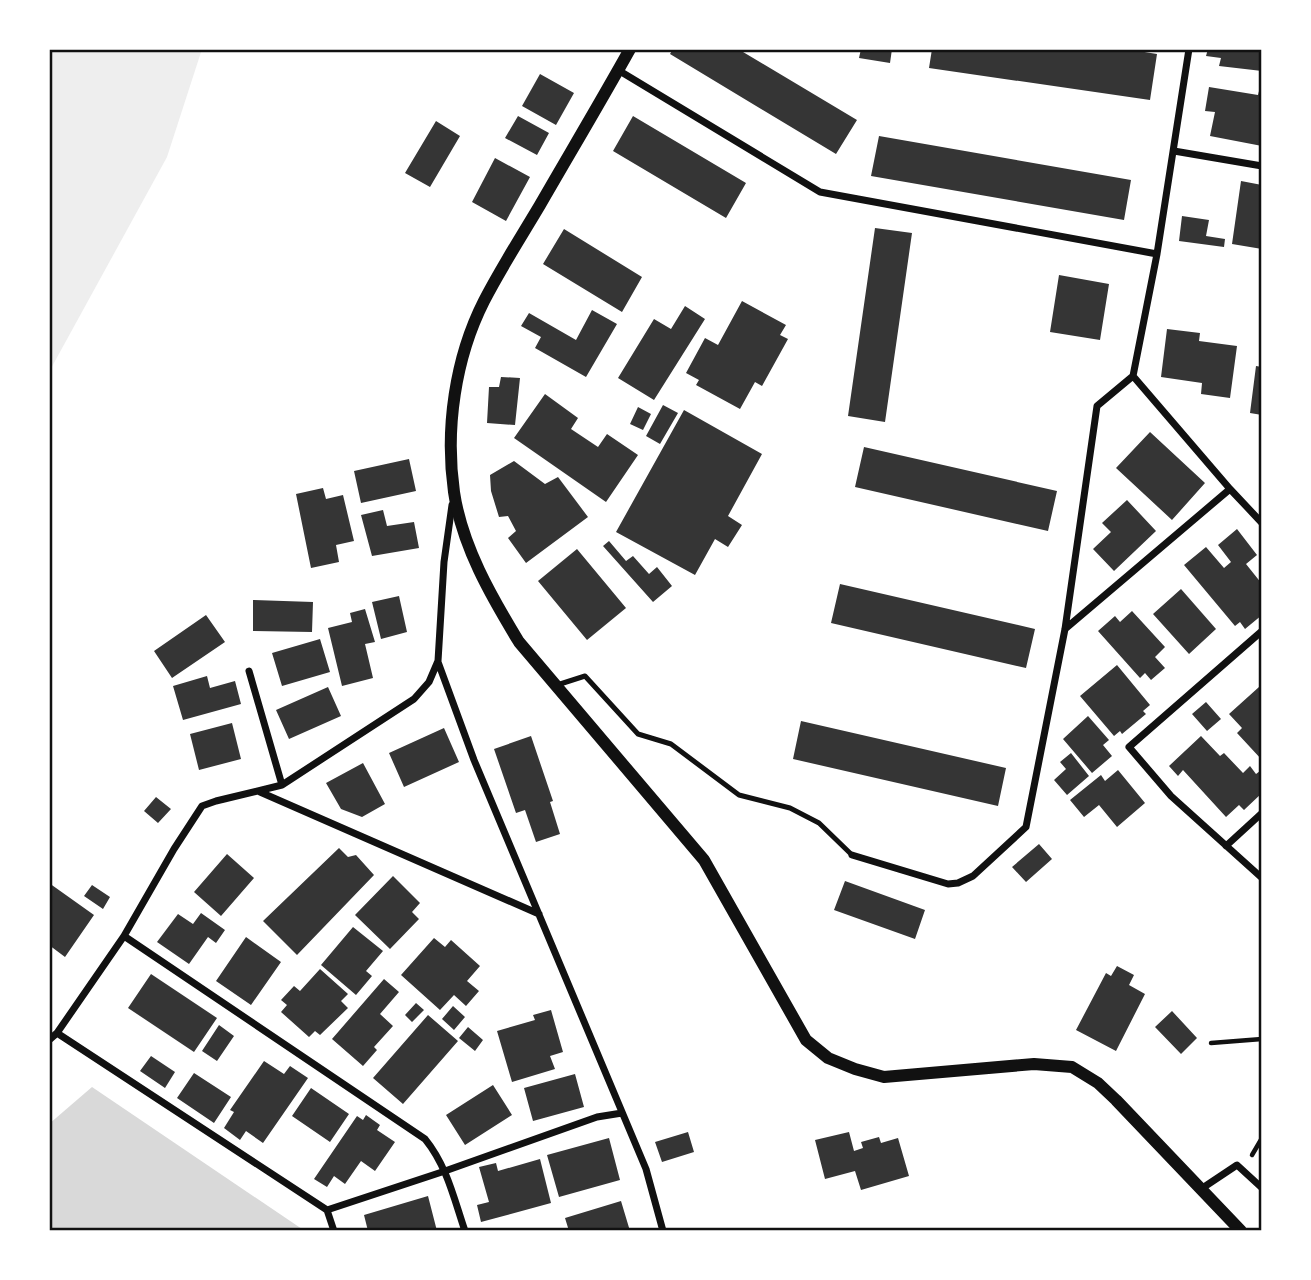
<svg xmlns="http://www.w3.org/2000/svg" width="1311" height="1280" viewBox="0 0 1311 1280" font-family="'DejaVu Sans',sans-serif">
<style>
.green{fill:#eee}
.water{fill:#d9d9d9}
.building{fill:#353535}
.lines{fill:none;stroke-linecap:round;stroke-linejoin:round}
.path{stroke:#111;stroke-width:4.5}
.service{stroke:#111;stroke-width:5}
.minor{stroke:#111;stroke-width:7}
.tertiary{stroke:#111;stroke-width:12}
.neatline{fill:none;stroke:#111;stroke-width:2.5}
</style>
<rect width="100%" height="100%" fill="#fff"/>
<path class="green" d="M 49,49 L 202,49 L 167,157 L 49,372 Z"/>
<path class="water" d="M 92,1087 L 302,1229 L 302,1231 L 49,1231 L 49,1124 Z"/>
<path class="building" d="M 673,49 L 738,49 L 857,120 L 836,154 L 670,54 Z
M 861,49 L 892,49 L 890,63 L 859,58 Z
M 932,49 L 1126,49 L 1157,54 L 1150,100 L 929,68 Z
M 1208,49 L 1262,49 L 1262,71 L 1219,66 L 1221,58 L 1206,56 Z
M 540,74 L 574,93 L 556,125 L 522,106 Z
M 1261,83 L 1262,146 L 1210,136 L 1215,112 L 1205,111 L 1209,87 L 1258,95 Z
M 518,116 L 549,133 L 537,155 L 505,138 Z
M 633,116 L 746,183 L 726,218 L 613,151 Z
M 436,121 L 460,136 L 430,187 L 405,173 Z
M 879,136 L 1131,180 L 1124,220 L 871,176 Z
M 495,158 L 530,177 L 506,221 L 472,202 Z
M 1241,181 L 1262,185 L 1262,249 L 1232,244 Z
M 1182,216 L 1209,220 L 1206,236 L 1225,239 L 1224,247 L 1179,241 Z
M 875,228 L 912,233 L 885,422 L 848,416 Z
M 564,229 L 642,277 L 622,312 L 543,264 Z
M 1059,275 L 1109,284 L 1100,340 L 1050,332 Z
M 742,301 L 786,325 L 780,335 L 788,339 L 762,386 L 755,382 L 740,409 L 696,385 L 699,380 L 686,373 L 705,338 L 718,345 Z
M 685,306 L 705,319 L 654,400 L 618,378 L 654,319 L 671,329 Z
M 592,310 L 617,324 L 586,377 L 535,348 L 541,337 L 521,326 L 529,313 L 576,340 Z
M 1167,329 L 1200,333 L 1199,341 L 1237,346 L 1230,398 L 1201,394 L 1202,383 L 1161,377 Z
M 1256,366 L 1262,367 L 1262,415 L 1250,413 Z
M 501,377 L 520,378 L 515,425 L 487,423 L 489,387 L 499,387 Z
M 545,394 L 578,418 L 571,429 L 598,447 L 607,434 L 638,455 L 606,502 L 514,438 Z
M 663,405 L 678,413 L 660,444 L 646,436 Z
M 638,407 L 651,414 L 643,430 L 630,424 Z
M 684,410 L 762,454 L 728,516 L 742,525 L 728,547 L 715,539 L 695,575 L 616,532 Z
M 1150,432 L 1205,483 L 1172,520 L 1116,468 Z
M 864,447 L 1057,491 L 1048,531 L 855,487 Z
M 409,459 L 416,491 L 361,503 L 354,471 Z
M 514,461 L 545,484 L 558,477 L 588,517 L 526,563 L 508,538 L 516,531 L 508,516 L 499,517 L 491,491 L 490,475 Z
M 323,488 L 326,499 L 343,495 L 354,541 L 336,545 L 339,562 L 311,568 L 296,494 Z
M 1127,500 L 1156,531 L 1114,571 L 1093,549 L 1111,532 L 1102,523 Z
M 383,510 L 387,526 L 414,522 L 419,548 L 372,556 L 361,515 Z
M 1237,529 L 1257,555 L 1246,564 L 1262,584 L 1262,615 L 1245,629 L 1240,622 L 1235,626 L 1184,565 L 1206,547 L 1224,568 L 1231,562 L 1218,545 Z
M 609,541 L 626,561 L 633,556 L 649,574 L 657,567 L 672,586 L 653,602 L 603,546 Z
M 577,549 L 626,608 L 587,640 L 538,581 Z
M 840,584 L 1035,629 L 1026,668 L 831,623 Z
M 1181,589 L 1216,629 L 1189,654 L 1153,614 Z
M 399,596 L 407,632 L 381,639 L 372,602 Z
M 253,600 L 313,602 L 312,632 L 253,631 Z
M 365,609 L 375,642 L 365,644 L 373,678 L 342,686 L 328,628 L 352,622 L 350,613 Z
M 1132,611 L 1165,647 L 1155,657 L 1165,668 L 1151,680 L 1145,673 L 1140,678 L 1098,631 L 1115,616 L 1120,622 Z
M 206,615 L 225,642 L 172,678 L 154,651 Z
M 320,639 L 330,672 L 282,686 L 272,653 Z
M 1117,665 L 1150,705 L 1143,711 L 1146,714 L 1122,734 L 1120,731 L 1114,736 L 1080,696 Z
M 207,676 L 210,688 L 235,681 L 241,704 L 183,720 L 173,686 Z
M 328,687 L 341,716 L 289,739 L 276,710 Z
M 1259,687 L 1262,691 L 1262,760 L 1237,733 L 1242,728 L 1229,714 Z
M 1206,702 L 1221,719 L 1207,731 L 1192,714 Z
M 1088,716 L 1109,740 L 1103,745 L 1112,756 L 1092,773 L 1063,739 Z
M 801,721 L 1006,768 L 998,806 L 793,759 Z
M 232,723 L 241,759 L 199,770 L 190,734 Z
M 444,728 L 459,762 L 404,787 L 389,753 Z
M 531,736 L 553,801 L 550,802 L 560,834 L 536,842 L 525,810 L 516,813 L 494,749 Z
M 1201,736 L 1220,756 L 1224,753 L 1243,773 L 1250,766 L 1256,774 L 1260,771 L 1262,772 L 1262,793 L 1244,810 L 1239,805 L 1226,817 L 1183,770 L 1178,776 L 1169,766 Z
M 1071,753 L 1089,776 L 1067,795 L 1054,780 L 1066,769 L 1060,762 Z
M 363,763 L 385,804 L 362,817 L 341,809 L 326,783 Z
M 1118,770 L 1145,803 L 1117,827 L 1099,805 L 1084,817 L 1070,800 L 1101,775 L 1105,781 Z
M 156,797 L 171,809 L 158,823 L 144,811 Z
M 1039,844 L 1052,859 L 1026,882 L 1012,867 Z
M 339,848 L 348,857 L 356,855 L 374,875 L 297,955 L 263,921 Z
M 227,854 L 254,878 L 221,916 L 194,892 Z
M 393,876 L 420,903 L 412,912 L 419,919 L 390,949 L 355,915 Z
M 845,881 L 925,910 L 915,939 L 834,910 Z
M 49,883 L 94,915 L 65,957 L 49,945 Z
M 92,885 L 110,897 L 103,909 L 84,896 Z
M 201,913 L 225,930 L 216,943 L 208,937 L 189,964 L 157,942 L 178,914 L 193,924 Z
M 353,927 L 383,951 L 366,971 L 372,976 L 356,995 L 321,965 Z
M 246,937 L 281,962 L 251,1005 L 216,981 Z
M 434,938 L 445,947 L 451,940 L 480,966 L 467,981 L 479,991 L 466,1006 L 454,995 L 440,1010 L 401,975 Z
M 1117,966 L 1134,975 L 1129,985 L 1145,994 L 1116,1051 L 1076,1030 L 1106,973 L 1111,976 Z
M 320,969 L 348,994 L 341,1001 L 348,1008 L 320,1035 L 315,1031 L 309,1037 L 281,1012 L 287,1005 L 281,1000 L 294,986 L 300,991 Z
M 151,974 L 217,1018 L 194,1052 L 128,1008 Z
M 384,979 L 399,992 L 380,1014 L 393,1026 L 374,1047 L 377,1050 L 363,1066 L 332,1039 Z
M 416,1003 L 424,1010 L 412,1022 L 405,1015 Z
M 453,1006 L 465,1017 L 454,1030 L 442,1019 Z
M 551,1010 L 563,1052 L 550,1056 L 555,1069 L 512,1082 L 497,1031 L 535,1020 L 533,1015 Z
M 1172,1011 L 1197,1038 L 1181,1054 L 1155,1027 Z
M 428,1015 L 458,1041 L 403,1104 L 373,1078 Z
M 219,1025 L 234,1036 L 217,1061 L 202,1051 Z
M 468,1027 L 483,1040 L 475,1051 L 459,1038 Z
M 151,1056 L 175,1072 L 165,1088 L 140,1071 Z
M 264,1061 L 284,1074 L 290,1066 L 308,1078 L 263,1143 L 246,1131 L 240,1140 L 224,1128 L 234,1112 L 230,1110 Z
M 194,1073 L 231,1097 L 214,1123 L 177,1098 Z
M 575,1074 L 584,1107 L 533,1121 L 524,1088 Z
M 493,1085 L 512,1115 L 465,1145 L 446,1115 Z
M 311,1088 L 349,1114 L 330,1142 L 292,1116 Z
M 366,1115 L 380,1125 L 377,1130 L 395,1142 L 375,1171 L 361,1161 L 345,1184 L 334,1176 L 327,1187 L 314,1179 L 357,1116 L 363,1120 Z
M 688,1132 L 694,1152 L 662,1162 L 655,1142 Z
M 849,1132 L 854,1151 L 863,1148 L 861,1142 L 879,1137 L 881,1143 L 898,1138 L 909,1176 L 861,1190 L 855,1171 L 825,1179 L 815,1140 Z
M 609,1138 L 620,1180 L 559,1197 L 547,1155 Z
M 540,1159 L 551,1203 L 481,1222 L 477,1205 L 489,1202 L 479,1167 L 496,1163 L 498,1171 Z
M 428,1196 L 437,1231 L 368,1231 L 364,1215 Z
M 621,1201 L 630,1231 L 569,1231 L 565,1218 Z"/>
<g class="lines">
<path class="path" d="M 1211,1043 L 1262,1039
M 1252,1155 L 1262,1138"/>
<path class="service" d="M 557,685 L 585,676 L 638,734 L 671,744 L 739,795 L 790,808 L 819,823 L 852,855"/>
<path class="minor" d="M 618,70 L 820,192 L 1157,254
M 1174,151 L 1262,166
M 1133,376 L 1230,489 L 1262,523
M 1065,629 L 1230,489
M 1262,631 L 1129,747 L 1171,796 L 1262,878
M 438,662 L 474,760 L 646,1169 L 663,1231
M 249,671 L 282,785
M 260,792 L 539,914
M 1226,846 L 1262,813
M 852,855 L 948,884 L 958,883 L 973,876 L 1026,827 L 1065,629 L 1097,406 L 1133,376 L 1157,254 L 1189,49
M 124,936 L 425,1139 C 447,1166 454,1199 465,1231
M 57,1033 L 327,1210 L 334,1231
M 49,1040 L 57,1033 L 124,936 L 174,849 L 202,806 L 216,801 L 282,785 L 414,699 L 429,682 L 438,661 L 444,562 L 452,505
M 1201,1189 L 1237,1165 L 1262,1188
M 327,1210 L 445,1171 L 597,1117 L 622,1113"/>
<path class="tertiary" d="M 630,49 C 601,101 570,153 540,205 C 521,237 501,268 484,301 C 455,358 445,429 454,492 C 462,546 491,596 519,642 L 704,860 L 806,1040 L 828,1058 L 855,1069 L 884,1077 L 1034,1064 L 1072,1067 L 1098,1083 L 1116,1100 L 1241,1231"/>
</g>
<rect width="1311" height="1280" fill="none" stroke="#ffffff" stroke-width="102"/>
<rect x="51" y="51" width="1209" height="1178" class="neatline"/>
</svg>
